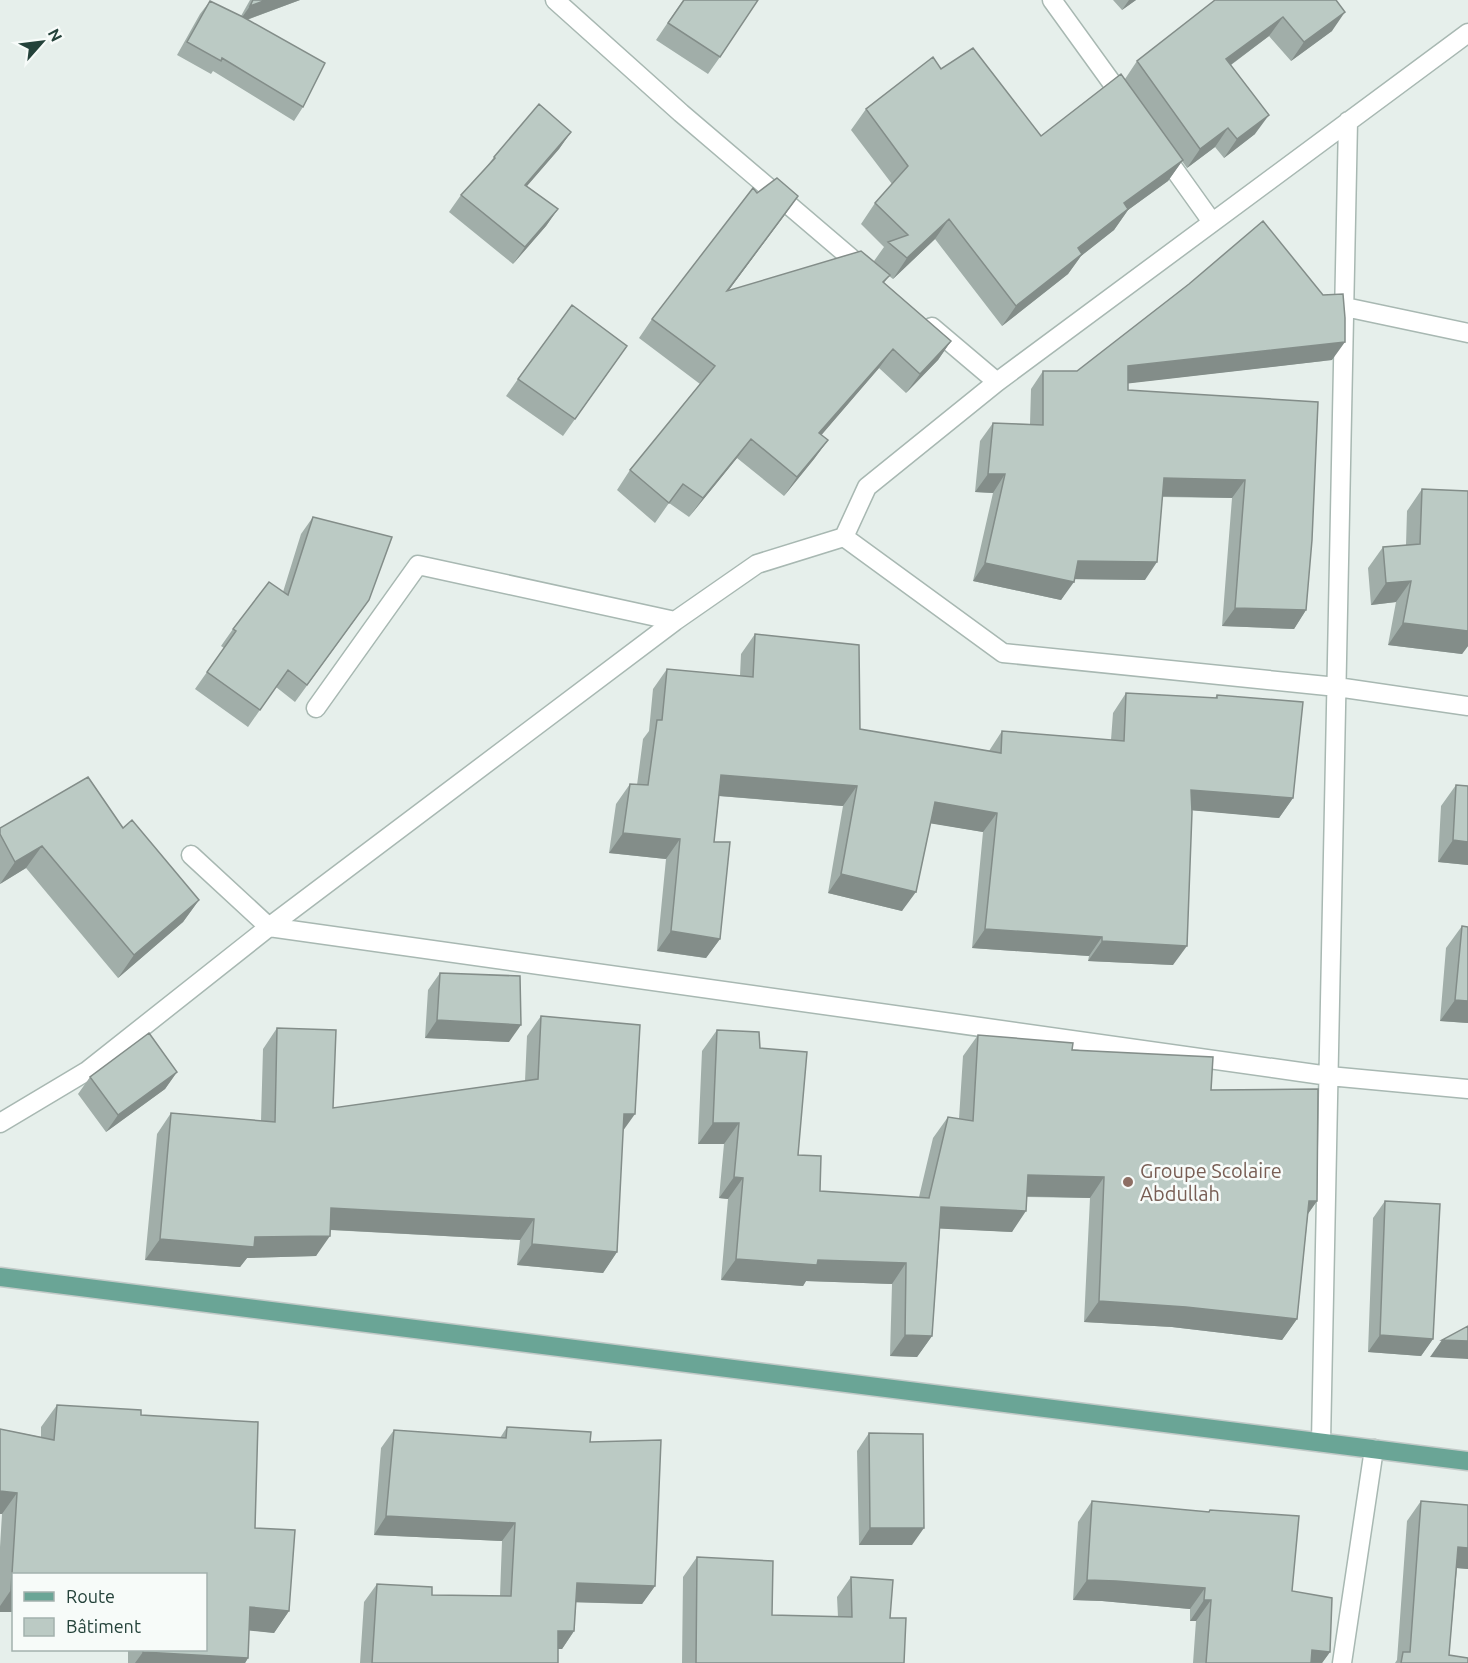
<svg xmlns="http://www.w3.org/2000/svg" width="1468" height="1663" viewBox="0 0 1468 1663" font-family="Ubuntu,sans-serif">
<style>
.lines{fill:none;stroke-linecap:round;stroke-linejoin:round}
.minor-casing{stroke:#a8b8b2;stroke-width:21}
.major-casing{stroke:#c2cac8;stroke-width:21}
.minor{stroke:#fff;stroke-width:18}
.major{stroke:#6aa596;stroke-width:18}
.wall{fill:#a1aea9}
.shaded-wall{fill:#838d89}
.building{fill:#bbcac4;stroke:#838d89;stroke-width:1.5}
.education-dot{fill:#8d6e63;stroke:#f7fbf9;stroke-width:2}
.labels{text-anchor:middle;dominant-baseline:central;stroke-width:5;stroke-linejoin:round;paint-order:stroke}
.education-label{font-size:20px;fill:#785e54;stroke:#f7fbf9;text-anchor:start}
</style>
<rect width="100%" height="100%" fill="#e6efeb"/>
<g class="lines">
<g class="minor-casing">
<path id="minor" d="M 555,0 L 681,113 L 865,270
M 1052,0 L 1125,101
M 1162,152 L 1212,222
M 1345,307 L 1468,333
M 932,327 L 997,382
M 844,537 L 1003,653 L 1337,687 L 1468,706
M 316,708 L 418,565 L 675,621
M 191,855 L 269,927 L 1329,1076 L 1468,1089
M 0,1123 L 87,1071 L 269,927 L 675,621 L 757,564 L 844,537 L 867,487 L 997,382 L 1468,33
M 1321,1442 L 1348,121
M 1342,1663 L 1374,1449"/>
</g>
<g class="major-casing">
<path id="major" d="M 0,1277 L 1468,1461"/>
</g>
<use href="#minor" class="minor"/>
<use href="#major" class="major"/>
</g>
<path class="wall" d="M 250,0 L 300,0 L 247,20 L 303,107 L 294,121 L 213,71 L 211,74 L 177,55 L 200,14 L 210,1 L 241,16 Z
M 683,0 L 720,57 L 708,74 L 656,40 Z
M 1113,0 L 1136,0 L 1122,10 Z
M 1336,0 L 1332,31 L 1291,61 L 1269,36 L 1231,65 L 1255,134 L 1224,158 L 1215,147 L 1187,168 L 1182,161 L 1168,181 L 1128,210 L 1114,230 L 1081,256 L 1068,274 L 1002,326 L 935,239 L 893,279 L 889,276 L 884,283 L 951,341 L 938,360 L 906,393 L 879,368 L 821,435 L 828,440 L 814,459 L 784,496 L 737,458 L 689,517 L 669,503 L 655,523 L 617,490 L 630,470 L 700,384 L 639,338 L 652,319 L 757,193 L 798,196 L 728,291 L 874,261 L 884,247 L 861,224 L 875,203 L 892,184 L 851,130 L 866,109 L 941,69 L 1041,136 L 1125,79 L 1137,61 Z
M 571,132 L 559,149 L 527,186 L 558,209 L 546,226 L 513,264 L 449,212 L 461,195 L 485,169 L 494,157 Z
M 627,346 L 563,436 L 506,396 L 518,379 Z
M 1332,360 L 1128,383 L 1128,390 L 1318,402 L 1306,610 L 1294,629 L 1222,626 L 1232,498 L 1162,497 L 1145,580 L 1074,579 L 1061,600 L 973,581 L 993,493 L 975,492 L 980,441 L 993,423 L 1030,424 L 1031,389 L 1043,371 L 1077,371 Z
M 1422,489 L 1468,491 L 1468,646 L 1462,654 L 1388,645 L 1396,602 L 1371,605 L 1368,568 L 1383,547 L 1406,545 L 1407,511 Z
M 313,517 L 357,617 L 295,702 L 276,687 L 248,727 L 195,689 L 224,648 L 221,646 L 233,629 L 283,592 L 301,534 Z
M 755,634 L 860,729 L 989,751 L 1002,731 L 1111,740 L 1113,713 L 1126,693 L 1215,698 L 1217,695 L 1293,798 L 1279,818 L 1192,810 L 1173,965 L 1088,961 L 1089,956 L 972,948 L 983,832 L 931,823 L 902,911 L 828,893 L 843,806 L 719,796 L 714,842 L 720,939 L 706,958 L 657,951 L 666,859 L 609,853 L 616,804 L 630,784 L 637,785 L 643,739 L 649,731 L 653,689 L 667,669 L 740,676 L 741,654 Z
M 1456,785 L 1468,786 L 1468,865 L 1438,862 L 1441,806 Z
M 0,828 L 123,828 L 199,900 L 183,922 L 118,978 L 26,868 L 0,884 Z
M 1462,926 L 1468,927 L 1468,1023 L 1440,1021 L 1446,948 Z
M 440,973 L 509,1042 L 425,1038 L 428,990 Z
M 541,1016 L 623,1131 L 617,1252 L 603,1273 L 517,1265 L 520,1240 L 330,1230 L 316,1256 L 247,1258 L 240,1267 L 145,1260 L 157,1134 L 171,1113 L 261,1121 L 263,1049 L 277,1028 L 333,1108 L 525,1081 L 527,1036 Z
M 717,1030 L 760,1048 L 798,1155 L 820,1191 L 919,1197 L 933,1138 L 948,1117 L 959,1119 L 963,1056 L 978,1035 L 1072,1050 L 1211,1090 L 1317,1201 L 1308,1214 L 1297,1319 L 1282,1340 L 1172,1327 L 1084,1322 L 1090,1198 L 1027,1197 L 1012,1232 L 940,1228 L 932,1336 L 917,1357 L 890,1356 L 892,1284 L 806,1281 L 803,1286 L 721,1280 L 728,1199 L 719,1198 L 724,1144 L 698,1144 L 702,1051 Z
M 177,1072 L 165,1089 L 106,1132 L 78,1094 L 90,1077 Z
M 1385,1201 L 1433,1339 L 1421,1356 L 1368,1352 L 1373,1218 Z
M 57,1405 L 141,1415 L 255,1528 L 289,1611 L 274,1633 L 249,1630 L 248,1658 L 245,1663 L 128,1663 L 128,1650 L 206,1650 L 206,1575 L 14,1575 L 14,1612 L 0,1612 L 0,1547 L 2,1514 L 0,1514 L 0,1429 L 41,1437 L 41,1427 Z
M 507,1427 L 590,1442 L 655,1586 L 642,1604 L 576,1602 L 574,1631 L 562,1649 L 558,1649 L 558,1663 L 360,1663 L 364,1602 L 377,1584 L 432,1595 L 500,1596 L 502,1541 L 374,1535 L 381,1448 L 394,1430 L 500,1438 Z
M 869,1433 L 912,1545 L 859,1545 L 857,1451 Z
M 1092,1501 L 1208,1512 L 1210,1510 L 1292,1591 L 1330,1652 L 1322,1663 L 1193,1663 L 1196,1621 L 1190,1621 L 1190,1609 L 1102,1601 L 1073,1600 L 1078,1522 Z
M 1421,1501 L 1468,1505 L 1468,1569 L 1457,1568 L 1449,1655 L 1468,1663 L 1395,1663 L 1397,1660 L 1407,1521 Z
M 697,1557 L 772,1615 L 838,1617 L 837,1597 L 851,1577 L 890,1618 L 904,1663 L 682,1663 L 683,1577 Z"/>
<path class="shaded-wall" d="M 266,0 L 300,0 L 238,23 L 250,6 Z
M 1129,0 L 1136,0 L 1122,10 Z
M 1345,12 L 1332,31 L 1291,61 L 1304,42 Z
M 1283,17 L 1269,36 L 1213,78 L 1226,59 Z
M 1269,115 L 1255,134 L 1224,158 L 1237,139 Z
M 1228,128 L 1215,147 L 1187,168 L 1200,149 Z
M 571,132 L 559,149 L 513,202 L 525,185 Z
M 1183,160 L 1168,181 L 1128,210 L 1114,230 L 1081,256 L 1068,274 L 1002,326 L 1016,306 L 1078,248 L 1124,203 Z
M 798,196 L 784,216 L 714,310 L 727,291 Z
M 558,209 L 546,226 L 513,264 L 525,247 Z
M 949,219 L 935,239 L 893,279 L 907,258 Z
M 951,341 L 938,360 L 906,393 L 920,374 Z
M 1345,342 L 1332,360 L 1115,385 L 1128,366 Z
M 893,349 L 879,368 L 806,453 L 819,433 Z
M 751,439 L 737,458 L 689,517 L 703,498 Z
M 828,440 L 814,459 L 784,496 L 797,477 Z
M 988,474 L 1005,474 L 993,493 L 975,492 Z
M 1164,478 L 1245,480 L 1232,498 L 1151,496 Z
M 1078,561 L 1157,562 L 1145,580 L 1066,579 Z
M 985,563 L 1074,582 L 1061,600 L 973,581 Z
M 1411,581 L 1396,602 L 1371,605 L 1386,583 Z
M 1235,608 L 1306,610 L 1294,629 L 1222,626 Z
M 1403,623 L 1468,631 L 1468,646 L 1462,654 L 1388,645 Z
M 721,775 L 857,786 L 843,806 L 707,795 Z
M 1191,790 L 1293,798 L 1279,818 L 1177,809 Z
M 935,802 L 997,813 L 983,832 L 922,822 Z
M 623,833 L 680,839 L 666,859 L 609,853 Z
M 1453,840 L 1468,842 L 1468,865 L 1438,862 Z
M 42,846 L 26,868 L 0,884 L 15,862 Z
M 841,874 L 916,892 L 902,911 L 828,893 Z
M 199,900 L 183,922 L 118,978 L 134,955 Z
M 985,929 L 1102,937 L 1089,956 L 972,948 Z
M 671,931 L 720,939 L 706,958 L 657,951 Z
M 1102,941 L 1187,946 L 1173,965 L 1088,961 Z
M 1455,1000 L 1468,1001 L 1468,1023 L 1440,1021 Z
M 437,1020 L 521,1025 L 509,1042 L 425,1038 Z
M 177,1072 L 165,1089 L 106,1132 L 118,1115 Z
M 624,1114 L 635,1114 L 620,1135 Z
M 713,1123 L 739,1123 L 724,1144 L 698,1144 Z
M 1028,1175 L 1104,1177 L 1090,1198 L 1013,1196 Z
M 734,1177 L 743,1178 L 728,1199 L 719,1198 Z
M 1309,1201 L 1317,1201 L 1302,1222 Z
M 941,1207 L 1026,1211 L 1012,1232 L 927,1228 Z
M 331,1208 L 534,1219 L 520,1240 L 316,1229 Z
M 330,1236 L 316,1256 L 247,1258 L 240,1267 L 145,1260 L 160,1239 Z
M 532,1244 L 617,1252 L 603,1273 L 517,1265 Z
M 736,1259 L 818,1260 L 906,1263 L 892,1284 L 806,1281 L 803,1286 L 721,1280 Z
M 1099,1301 L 1186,1307 L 1297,1319 L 1282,1340 L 1172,1327 L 1084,1322 Z
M 905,1335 L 932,1336 L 917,1357 L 890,1356 Z
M 1380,1335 L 1433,1339 L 1421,1356 L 1368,1352 Z
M 1442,1340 L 1468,1341 L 1468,1359 L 1430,1357 Z
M 0,1491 L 17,1493 L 2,1514 L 0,1514 Z
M 386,1516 L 515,1523 L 502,1541 L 374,1535 Z
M 870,1528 L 924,1528 L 912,1545 L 859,1545 Z
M 1458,1547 L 1468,1548 L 1468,1569 L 1444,1567 Z
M 1087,1580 L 1116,1581 L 1205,1588 L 1190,1609 L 1102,1601 L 1073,1600 Z
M 577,1583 L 655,1586 L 642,1604 L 564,1602 Z
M 11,1590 L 14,1590 L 14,1612 L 0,1612 L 0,1606 Z
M 1204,1600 L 1211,1600 L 1196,1621 L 1190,1621 Z
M 250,1607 L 289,1611 L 274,1633 L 235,1629 Z
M 558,1631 L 574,1631 L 562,1649 L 545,1649 Z
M 1312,1650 L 1330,1652 L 1322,1663 L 1302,1663 Z
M 143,1652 L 248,1658 L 245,1663 L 135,1663 Z"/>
<path class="building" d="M 253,0 L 266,0 L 250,6 Z
M 684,0 L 758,0 L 720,57 L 668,23 Z
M 1215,0 L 1336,0 L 1345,12 L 1304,42 L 1283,17 L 1226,59 L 1269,115 L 1237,139 L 1228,128 L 1200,149 L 1137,61 Z
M 210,1 L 243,17 L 325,63 L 303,107 L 222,58 L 221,61 L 187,42 Z
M 973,48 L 1041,136 L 1121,74 L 1183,160 L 1124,203 L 1128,209 L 1078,248 L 1082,254 L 1016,306 L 949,219 L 907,258 L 888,242 L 908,235 L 875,203 L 908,166 L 866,109 L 933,57 L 941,69 Z
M 539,104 L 571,132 L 525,185 L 558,209 L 525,247 L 461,195 L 495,158 L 494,157 Z
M 777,178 L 798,196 L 727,291 L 861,251 L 890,275 L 883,282 L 951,341 L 920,374 L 893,349 L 819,433 L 828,440 L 797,477 L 751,439 L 703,498 L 683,484 L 669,503 L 630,470 L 715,366 L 652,319 L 753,188 L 757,193 Z
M 1263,221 L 1323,295 L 1343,294 L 1345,318 L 1345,342 L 1128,366 L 1128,390 L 1318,402 L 1312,540 L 1306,610 L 1235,608 L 1245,480 L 1164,478 L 1157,562 L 1078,561 L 1074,582 L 985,563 L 1005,474 L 988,474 L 993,423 L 1043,425 L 1043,371 L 1077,371 L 1189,284 Z
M 572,305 L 627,346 L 575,419 L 518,379 Z
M 1422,489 L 1468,491 L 1468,631 L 1403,623 L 1411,581 L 1386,583 L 1383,547 L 1420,544 Z
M 313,517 L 392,537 L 369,600 L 307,685 L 288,670 L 260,710 L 207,672 L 236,631 L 233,629 L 269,582 L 288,595 Z
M 755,634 L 859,645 L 860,729 L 1001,753 L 1002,731 L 1124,741 L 1126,693 L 1217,698 L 1217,695 L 1303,702 L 1293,798 L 1191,790 L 1192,812 L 1187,946 L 1102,941 L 1102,937 L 985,929 L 997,813 L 935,802 L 916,892 L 841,874 L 857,786 L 721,775 L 714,842 L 730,842 L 720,939 L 671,931 L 680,839 L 623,833 L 630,784 L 648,785 L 657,720 L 662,720 L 667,669 L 753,677 Z
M 88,777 L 123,828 L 132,820 L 199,900 L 134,955 L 42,846 L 15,862 L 0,834 L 0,828 Z
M 1456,785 L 1468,786 L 1468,842 L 1453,840 Z
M 1462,926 L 1468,927 L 1468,1001 L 1455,1000 Z
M 440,973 L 520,976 L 521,1025 L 437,1020 Z
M 541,1016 L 640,1025 L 635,1114 L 624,1114 L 617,1252 L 532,1244 L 534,1219 L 331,1208 L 330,1236 L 255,1237 L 254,1247 L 160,1239 L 171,1113 L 275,1122 L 277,1028 L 336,1030 L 333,1108 L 538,1079 Z
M 717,1030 L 759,1032 L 760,1048 L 807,1052 L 798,1155 L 821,1156 L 820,1191 L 929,1198 L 948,1117 L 973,1121 L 978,1035 L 1073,1043 L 1072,1050 L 1213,1057 L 1211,1090 L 1318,1089 L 1317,1201 L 1309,1201 L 1297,1319 L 1186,1307 L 1099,1301 L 1104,1177 L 1028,1175 L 1026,1211 L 941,1207 L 932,1336 L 905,1335 L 906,1263 L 818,1260 L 817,1265 L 736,1259 L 743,1178 L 734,1177 L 739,1123 L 713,1123 Z
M 149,1033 L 177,1072 L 118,1115 L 90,1077 Z
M 1385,1201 L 1440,1204 L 1433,1339 L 1380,1335 Z
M 1468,1326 L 1468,1341 L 1442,1340 Z
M 57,1405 L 141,1410 L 141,1415 L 258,1422 L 255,1528 L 295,1530 L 289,1611 L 250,1607 L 248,1658 L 143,1652 L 143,1650 L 206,1650 L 206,1575 L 14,1575 L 14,1590 L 11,1590 L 17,1493 L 0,1491 L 0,1429 L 54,1440 Z
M 507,1427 L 591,1432 L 590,1442 L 661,1440 L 655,1586 L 577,1583 L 574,1631 L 558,1631 L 558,1663 L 372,1663 L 377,1584 L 432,1587 L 432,1595 L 511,1596 L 515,1523 L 386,1516 L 394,1430 L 506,1438 Z
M 869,1433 L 923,1434 L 924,1528 L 870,1528 Z
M 1092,1501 L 1209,1512 L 1210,1510 L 1299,1516 L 1292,1591 L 1332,1598 L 1330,1652 L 1312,1650 L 1311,1663 L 1206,1663 L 1211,1600 L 1204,1600 L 1205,1588 L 1116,1581 L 1087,1580 Z
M 1421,1501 L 1468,1505 L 1468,1548 L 1458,1547 L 1449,1655 L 1468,1658 L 1468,1663 L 1401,1663 L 1403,1652 L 1410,1652 Z
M 697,1557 L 773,1561 L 772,1615 L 852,1617 L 851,1577 L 893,1580 L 890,1618 L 906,1618 L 904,1663 L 696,1663 Z"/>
<circle class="education-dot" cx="1128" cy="1182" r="6"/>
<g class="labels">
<g class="education-label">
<text x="1140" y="1170">Groupe Scolaire<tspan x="1140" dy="23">Abdullah</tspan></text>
</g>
</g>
<rect x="12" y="1573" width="195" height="78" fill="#f7fbf9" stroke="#a3b1ad" stroke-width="1.5"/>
<rect x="24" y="1592" width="30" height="9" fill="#6aa596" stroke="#a3b1ad" stroke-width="1.5"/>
<text x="66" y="1603" font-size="18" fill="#24423a">Route</text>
<rect x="24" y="1618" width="30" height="18" fill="#bbcac4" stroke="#a3b1ad" stroke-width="1.5"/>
<text x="66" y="1633" font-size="18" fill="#24423a">Bâtiment</text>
<g transform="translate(42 42) rotate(62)" stroke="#f7fbf9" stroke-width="4.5" paint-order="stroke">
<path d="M0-4.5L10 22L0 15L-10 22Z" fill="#24423a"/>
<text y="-9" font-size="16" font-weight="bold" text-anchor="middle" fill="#24423a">N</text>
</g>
</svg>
